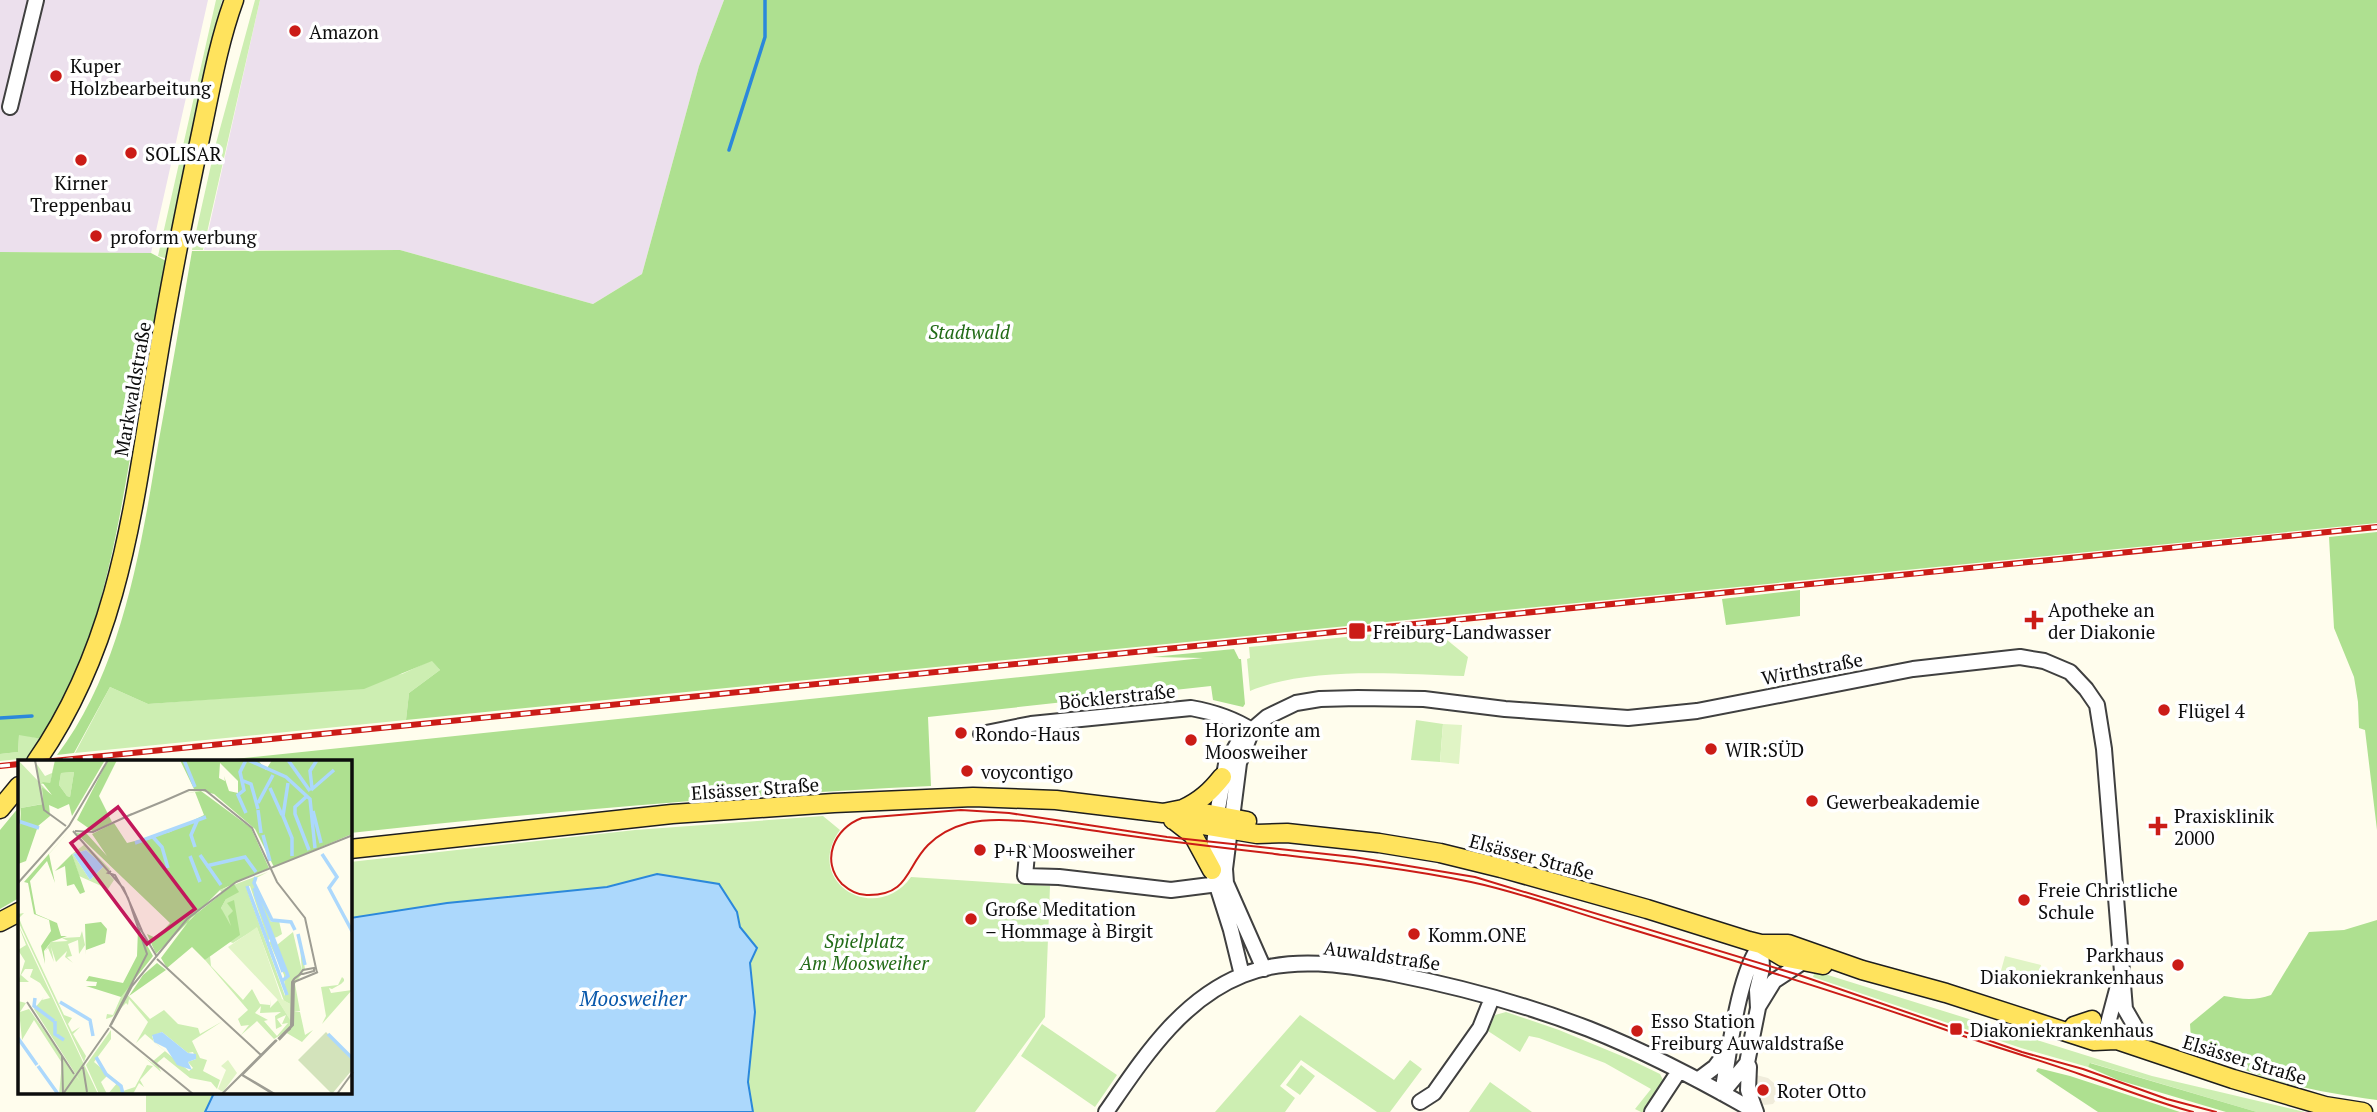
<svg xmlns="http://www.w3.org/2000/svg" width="2377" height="1112" viewBox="0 0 2377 1112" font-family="'PT Serif',serif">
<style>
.industrial{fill:#ece0ed}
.green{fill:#cdeeb2}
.forest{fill:#aee090}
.pitch{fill:#e0f4c5}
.plaza{fill:#f0ecdb}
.water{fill:#acd8fc;stroke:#2b88db;stroke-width:2}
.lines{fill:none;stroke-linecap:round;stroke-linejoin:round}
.stream{stroke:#2b88db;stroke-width:3.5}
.minor-casing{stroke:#404040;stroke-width:18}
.major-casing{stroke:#1e1e1e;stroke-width:21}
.minor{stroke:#fff;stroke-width:14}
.major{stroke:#ffe35d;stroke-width:18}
.tram{stroke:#cb1c17;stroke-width:2}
.rail-casing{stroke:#cb1c17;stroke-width:6}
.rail{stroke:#fff;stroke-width:3.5;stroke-dasharray:10;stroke-linecap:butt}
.poi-dot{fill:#cb1c17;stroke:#fff;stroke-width:2.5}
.labels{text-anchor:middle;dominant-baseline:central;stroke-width:7;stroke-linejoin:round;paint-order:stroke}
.poi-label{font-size:19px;fill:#0d0d0d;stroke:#fff;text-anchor:start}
.park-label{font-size:19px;font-style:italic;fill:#226b17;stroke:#fff}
.street-label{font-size:19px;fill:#0d0d0d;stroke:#fff}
.water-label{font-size:21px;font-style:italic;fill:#0a59ab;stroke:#fff}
.inset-river{fill:none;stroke:#acd8fc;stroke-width:3.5}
.inset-road{fill:none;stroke:#9e9d93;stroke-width:2}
.view{fill:#c2185b;fill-opacity:0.15;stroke:#c2185b;stroke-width:3.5}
.inset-edge{fill:none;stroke:#0d0d0d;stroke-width:3.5}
</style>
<rect width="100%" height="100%" fill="#fffded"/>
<path class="industrial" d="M 0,0 L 208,0 L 151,253 L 0,252 Z
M 260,0 L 724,0 L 699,66 L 642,274 L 593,304 L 400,250 L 204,250 Z"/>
<path class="green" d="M 216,0 L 222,0 L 168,259 L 158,256 Z
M 255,0 L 260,0 L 203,250 L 192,250 L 215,147 Z
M 1415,630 L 1419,633 L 1436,631 L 1468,657 L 1464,676 C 1399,674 1310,666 1250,691 L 1247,659 L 1250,658 L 1249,647 Z
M 432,660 L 440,670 L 409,693 L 406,720 L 75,753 L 110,687 L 148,704 L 227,698 L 402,674 Z
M 1416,720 L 1443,724 L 1440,762 L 1411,760 Z
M 19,734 L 42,739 L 29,758 L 0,761 L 0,754 L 18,752 Z
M 823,816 L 840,830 C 802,882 876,926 911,877 L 1050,886 L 1045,1017 L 975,1112 L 753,1112 L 748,1082 L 755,1012 L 750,963 L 757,948 L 740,927 L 737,912 L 719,884 L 657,874 L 607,887 L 447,903 L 350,918 L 350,862 L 635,830 Z
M 1815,971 L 2152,1076 L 2305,1112 L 2257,1112 L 2091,1063 L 2088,1067 L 2021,1048 L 1813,977 Z
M 1506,1012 L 1559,1030 L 1629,1059 L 1660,1074 L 1666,1086 L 1648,1112 L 1641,1112 L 1635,1109 L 1651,1089 L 1605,1063 L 1539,1038 L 1529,1036 L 1520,1052 L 1488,1031 L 1495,1015 Z
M 1300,1015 L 1394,1080 L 1410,1060 L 1422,1069 L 1390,1112 L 1377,1112 L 1301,1060 L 1280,1086 L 1295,1098 L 1285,1112 L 1215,1112 Z
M 1042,1024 L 1117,1075 L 1095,1107 L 1021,1056 Z
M 1301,1065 L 1315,1076 L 1300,1095 L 1286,1085 Z
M 1490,1082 L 1532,1112 L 1469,1112 Z
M 146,1093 L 214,1093 L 205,1112 L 146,1112 Z"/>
<path class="forest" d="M 724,0 L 2377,0 L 2377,523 L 406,720 L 409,693 L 440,670 L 432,661 L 364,689 L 148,704 L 110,687 L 74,753 L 57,755 C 122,670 141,548 158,445 C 170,380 181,315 192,251 L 400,250 L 593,304 L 642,274 L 699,66 Z
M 0,252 L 151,253 L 166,261 C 154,319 144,377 134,435 C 116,540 99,647 42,739 L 19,735 L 18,752 L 0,754 Z
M 2377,532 L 2377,830 L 2365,730 L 2359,728 L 2358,702 L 2354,677 L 2334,628 L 2329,537 Z
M 1800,590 L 1800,616 L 1726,625 L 1722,599 Z
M 1234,649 L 1239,659 L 1241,659 L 1245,704 L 1243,707 L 1213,700 L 1211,686 L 928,717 L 931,786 C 737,795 543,812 350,833 L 350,762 L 206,762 L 1203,658 L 1152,657 Z
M 19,807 L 19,898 L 0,909 L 0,830 Z
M 2377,920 L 2377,1100 C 2314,1091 2242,1080 2191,1039 L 2190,1024 L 2224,996 C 2241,999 2255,1001 2271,995 L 2309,932 L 2344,930 Z
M 2090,1063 L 2257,1112 L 2226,1112 L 2118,1080 L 2088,1067 Z
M 2038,1068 L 2070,1076 L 2180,1112 L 2098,1112 L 2036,1071 Z"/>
<path class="pitch" d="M 1443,724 L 1462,725 L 1459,764 L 1440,762 Z
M 2005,956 L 2041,965 L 2035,988 L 1999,978 Z"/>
<path class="plaza" d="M 1756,1075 L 1768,1078 L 1775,1084 L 1777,1089 L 1776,1100 L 1773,1104 L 1764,1105 L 1756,1100 L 1752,1077 Z"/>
<path class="water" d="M 657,874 L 719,884 L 737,912 L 740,927 L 757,948 L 750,963 L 755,1012 L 748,1082 L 753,1112 L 205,1112 L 214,1093 L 350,1093 L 350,918 L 447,903 L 607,887 Z"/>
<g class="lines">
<path class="stream" d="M 729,150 L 765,37 L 765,0
M 0,718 L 32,716"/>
<g class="minor-casing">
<path id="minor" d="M 10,107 L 36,0
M 981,734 L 1031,724 L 1191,708 C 1214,712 1233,718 1253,731
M 1217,814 L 1226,764 L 1239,741 L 1267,717 L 1296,703 L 1320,699 L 1358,698 L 1424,699 L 1505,709 L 1628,718 L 1697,711 L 1913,669 L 2020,657 L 2044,661 L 2070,672 L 2086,689 L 2097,705 L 2104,749 L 2125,1009 L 2140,1035
M 1232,818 L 1239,763 L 1249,738
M 1216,826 L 1212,870 L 1231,930 L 1242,975
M 1230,829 L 1225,869 L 1226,883 L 1264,969
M 1027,854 L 1025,876 L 1059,877 L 1171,890 L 1226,883
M 1758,1007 L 1774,981 L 1803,962
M 2116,1040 L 2107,1027 L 2119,982
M 1747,1063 L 1749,1067 L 1748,1090 L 1756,1112
M 1699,1079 L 1715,1067 L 1727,1051
M 1722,1093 L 1747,1063 L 1758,1008 L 1757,990 L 1762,969 L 1761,944
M 1722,1093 C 1729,1055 1738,973 1761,944
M 1420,1102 L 1434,1093 L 1480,1028 L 1492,998
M 1106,1112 C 1143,1059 1180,1000 1243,975 C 1291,955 1346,965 1395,974 C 1460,987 1527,1005 1589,1029 C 1647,1052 1702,1081 1756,1112
M 1652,1112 L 1679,1071"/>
</g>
<g class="major-casing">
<path id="major" d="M 36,762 C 119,643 133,509 156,369 C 169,289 185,209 202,129 C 211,86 219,41 234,0
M 0,809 L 19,786
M 1183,809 C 1200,801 1210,792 1222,777
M 1173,820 L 1257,834 L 1287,833 L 1379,843 L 1440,853 L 1501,868 L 1647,909 L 1749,941 L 1761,944 L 1788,944 L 1862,970 L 1946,993 L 2094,1041 L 2116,1040
M 1175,821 L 1193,835 L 1212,870
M 350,849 L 672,814 L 834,803 L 973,797 L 1056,800 L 1163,813 L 1183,809 L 1247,821
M 0,922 L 19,912
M 1761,944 L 1783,957 L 1823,965
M 2074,1026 L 2092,1020
M 2108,1037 L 2233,1079 L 2325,1106 L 2363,1112"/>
</g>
<use href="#minor" class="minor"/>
<use href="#major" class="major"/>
<path class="tram" d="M 2193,1112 C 2156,1102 2121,1088 2085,1076 C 2040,1060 1994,1047 1949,1031 C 1841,993 1733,960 1624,927 C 1573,912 1523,893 1471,882 C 1410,869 1346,862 1284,855 C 1224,848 1163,841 1103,832 C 1065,827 1005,814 968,823 C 953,827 939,834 928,845 C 906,867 909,895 869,895 C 859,896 850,891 842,884 C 820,861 834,828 862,818 L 961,810 L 1009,813 L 1167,837 L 1354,857 L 1475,877 L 1799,975 L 2022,1052 L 2083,1069 L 2167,1099 L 2216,1112"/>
<g class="rail-casing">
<path id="rail" d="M 43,762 L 2377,527
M 0,766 L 19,764"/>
</g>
<use href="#rail" class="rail"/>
</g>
<g class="poi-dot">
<circle cx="295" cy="31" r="7"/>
<circle cx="56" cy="76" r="7"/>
<circle cx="131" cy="153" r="7"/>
<circle cx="81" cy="160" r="7"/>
<circle cx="96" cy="236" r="7"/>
<path d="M2030.5 609.5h7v7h7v7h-7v7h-7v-7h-7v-7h7z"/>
<rect x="1348" y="622" width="18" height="18" rx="3.5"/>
<circle cx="2164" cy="710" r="7"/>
<circle cx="961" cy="733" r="7"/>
<circle cx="1191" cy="740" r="7"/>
<circle cx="1711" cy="749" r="7"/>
<circle cx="967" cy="771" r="7"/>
<circle cx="1812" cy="801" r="7"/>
<path d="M2154.5 815.5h7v7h7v7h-7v7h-7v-7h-7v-7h7z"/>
<circle cx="980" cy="850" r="7"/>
<circle cx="2024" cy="900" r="7"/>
<circle cx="971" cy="919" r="7"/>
<circle cx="1414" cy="934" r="7"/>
<circle cx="2178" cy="965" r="7"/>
<rect x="1949" y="1022" width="14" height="14" rx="3.5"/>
<circle cx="1637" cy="1031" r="7"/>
<circle cx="1763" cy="1090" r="7"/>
</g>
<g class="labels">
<g class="poi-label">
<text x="309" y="31">Amazon</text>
<text x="70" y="65">Kuper<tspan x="70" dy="22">Holzbearbeitung</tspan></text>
<text x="145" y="153">SOLISAR</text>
<text x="81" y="182" text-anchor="middle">Kirner<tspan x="81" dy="22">Treppenbau</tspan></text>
<text x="110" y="236">proform werbung</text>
<text x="2048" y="609">Apotheke an<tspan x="2048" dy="22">der Diakonie</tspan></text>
<text x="1373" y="631">Freiburg-Landwasser</text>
<text x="2178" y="710">Flügel 4</text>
<text x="1205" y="729">Horizonte am<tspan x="1205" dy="22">Moosweiher</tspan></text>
<text x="975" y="733">Rondo-Haus</text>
<text x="1725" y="749">WIR:SÜD</text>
<text x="981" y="771">voycontigo</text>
<text x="1826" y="801">Gewerbeakademie</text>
<text x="2174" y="815">Praxisklinik<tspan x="2174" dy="22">2000</tspan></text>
<text x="994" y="850">P+R Moosweiher</text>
<text x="2038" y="889">Freie Christliche<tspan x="2038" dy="22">Schule</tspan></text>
<text x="985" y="908">Große Meditation<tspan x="985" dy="22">– Hommage à Birgit</tspan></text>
<text x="1428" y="934">Komm.ONE</text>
<text x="2164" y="954" text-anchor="end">Parkhaus<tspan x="2164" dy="22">Diakoniekrankenhaus</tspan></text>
<text x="1651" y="1020">Esso Station<tspan x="1651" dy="22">Freiburg Auwaldstraße</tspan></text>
<text x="1970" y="1029">Diakoniekrankenhaus</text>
<text x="1777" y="1090">Roter Otto</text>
</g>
<g class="park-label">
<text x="969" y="331">Stadtwald</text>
<text x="864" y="940">Spielplatz<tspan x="864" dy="22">Am Moosweiher</tspan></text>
</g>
<g class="street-label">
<text transform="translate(132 389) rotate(-80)">Markwaldstraße</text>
<text transform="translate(1812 668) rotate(-11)">Wirthstraße</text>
<text transform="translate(1117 696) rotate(-6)">Böcklerstraße</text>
<text transform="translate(755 788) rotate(-4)">Elsässer Straße</text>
<text transform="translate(1532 856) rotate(15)">Elsässer Straße</text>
<text transform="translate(1382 955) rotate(8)">Auwaldstraße</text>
<text transform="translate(2245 1059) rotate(17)">Elsässer Straße</text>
</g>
<g class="water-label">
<text x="633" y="998">Moosweiher</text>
</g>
</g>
<g transform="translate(18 760)">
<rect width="334" height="334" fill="#fffded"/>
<path d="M 0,0 L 22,23 L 16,0 L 27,16 L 34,13 L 37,0 L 32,24 L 23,24 L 33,35 L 24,27 L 24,44 L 3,48 L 1,60 ZM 56,12 L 52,37 L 49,36 L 41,25 L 43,13 ZM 63,79 L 92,109 L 90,113 L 96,120 L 90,129 L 61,116 L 54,94 L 67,84 ZM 68,90 L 86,106 L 72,120 L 55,94 ZM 250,112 L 236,119 L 253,162 L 261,161 L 264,174 L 259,177 L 250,180 L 232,126 L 228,127 L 267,236 L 266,215 L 251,182 L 256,180 L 259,185 L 275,172 L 284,211 L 281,174 L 287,209 L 277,224 L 282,251 L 276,252 L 282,252 L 287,275 L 295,270 L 284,282 L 267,272 L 256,279 L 239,261 L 223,275 L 231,265 L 223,266 L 220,259 L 230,250 L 187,200 L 192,196 L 193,206 L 225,240 L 234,229 L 242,244 L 252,245 L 253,239 L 252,248 L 260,240 L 270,256 L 272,244 L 266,241 L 239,168 L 215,183 L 201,178 L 197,171 L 210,167 L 203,148 L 208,139 L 202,130 ZM 243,246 L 242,253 L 263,252 L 257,256 L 258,269 L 264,266 L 259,259 L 268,255 L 264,264 L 270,263 L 259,276 L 246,261 L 250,260 L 237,253 ZM 6,153 L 1,158 L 5,168 L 46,255 L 54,258 L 50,264 L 54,272 L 62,267 L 55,274 L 68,296 L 66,302 L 0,161 L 0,154 ZM 0,164 L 80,334 L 41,334 L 44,303 L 16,260 L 4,280 L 0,241 L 8,243 L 2,252 L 11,249 L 62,321 L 16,249 L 26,237 L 24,240 L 32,238 L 22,223 L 12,217 L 15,209 L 7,209 L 3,215 L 11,222 L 0,222 L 7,201 L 0,190 L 8,185 ZM 64,171 L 67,185 L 61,194 L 60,180 L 50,184 L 54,196 L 49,197 L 55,203 L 47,197 L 49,191 L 38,202 L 33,187 L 36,202 L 30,188 L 27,191 L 33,182 L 50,181 L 44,178 L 62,177 ZM 127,182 L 109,234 L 132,259 L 146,250 L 160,264 L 180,268 L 182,274 L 205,261 L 174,281 L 182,298 L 189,300 L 185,311 L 202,320 L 199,329 L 193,322 L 172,318 L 146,297 L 139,303 L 143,312 L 125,296 L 138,306 L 134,302 L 147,291 L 127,274 L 118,283 L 130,262 L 111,239 L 110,245 L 108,243 L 94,257 L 88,259 L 89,254 L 95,255 ZM 144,272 L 170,293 L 175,292 L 178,299 L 170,302 L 175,308 L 171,311 L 136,282 L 134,276 ZM 324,217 L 326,219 L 326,221 L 323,224 L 314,229 L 311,228 L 313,233 L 334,230 L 304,264 L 308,256 L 303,227 L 320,225 ZM 93,270 L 93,279 L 76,302 L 100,322 L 105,331 L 117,327 L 129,305 L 135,306 L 122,320 L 126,327 L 121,323 L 115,334 L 90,334 L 100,322 L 89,316 L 83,322 L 89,334 L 81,334 L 68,305 Z" fill="#cdeeb2" fill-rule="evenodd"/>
<path d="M 37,0 L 87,0 L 54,56 L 51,44 L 40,49 L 31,45 L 32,56 L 20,66 L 8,101 L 0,104 L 3,48 L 25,44 L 24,27 L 34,35 L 24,22 L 32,23 ZM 56,12 L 52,37 L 49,36 L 41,25 L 43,13 ZM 90,0 L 99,0 L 81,36 L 94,62 L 76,72 L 59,60 ZM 162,0 L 240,0 L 248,10 L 254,0 L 334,0 L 334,74 L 256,107 L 237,69 L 196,34 L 176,29 ZM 202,3 L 220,21 L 220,33 L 211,31 L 206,16 L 207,21 L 201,18 ZM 183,31 L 233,68 L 251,108 L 202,130 L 138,194 L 129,174 L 138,178 L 152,163 L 58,73 L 69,74 L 89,96 L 74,74 L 96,63 L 109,83 L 152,72 L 186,55 L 177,32 L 166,33 ZM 52,70 L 31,94 L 37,123 L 29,101 L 12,121 L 18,154 L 39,163 L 43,176 L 49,176 L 33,182 L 26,191 L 27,204 L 23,186 L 33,171 L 31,160 L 16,154 L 10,123 L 6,122 ZM 54,94 L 67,132 L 62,134 L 56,124 L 49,126 L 47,106 L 37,111 ZM 216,124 L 221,132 L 208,139 L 203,148 L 213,166 L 210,156 L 215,151 L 209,143 L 216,140 L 222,175 L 187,200 L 174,187 L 149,208 L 143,198 L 173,158 ZM 83,162 L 89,169 L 87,183 L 68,190 L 68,195 L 67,164 ZM 120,169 L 135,196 L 103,237 L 68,226 L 78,226 L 79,222 L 68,221 L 71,216 L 105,223 L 119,196 ZM 139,203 L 148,210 L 111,236 L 125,215 Z" fill="#aee090" fill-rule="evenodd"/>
<path d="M 308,272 L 334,300 L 334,310 L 314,334 L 280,300 Z" fill="#d3e3bb"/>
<path d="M 239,167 L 264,239 L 272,244 L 272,260 L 259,239 L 210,187 ZM 210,300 L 219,313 L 205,332 L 200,329 L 208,310 L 203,306 Z" fill="#e0f4c5"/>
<path d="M 68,90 L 86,106 L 72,120 L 55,94 ZM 144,272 L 170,293 L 178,294 L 178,299 L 170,302 L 174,310 L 159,305 L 148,288 L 136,282 L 134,275 Z" fill="#acd8fc"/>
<path class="inset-river" d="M 166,0 L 177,27M 230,0 L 268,17 L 292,39 L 297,88M 270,0 L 292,31M 223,20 L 233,24 L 240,49M 270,23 L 265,56 L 274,78 L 274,96M 252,28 L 264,55M 294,28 L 292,11 L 299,0M 293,30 L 316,10M 288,37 L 277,47 L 277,54 L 291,90M 240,43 L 255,15M 240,50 L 243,73M 295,51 L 303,83M 228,53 L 220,35 L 226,30 L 222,12 L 228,0M 0,61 L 21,68M 245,75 L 252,101M 134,76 L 144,87 L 150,108M 117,83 L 188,57M 177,87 L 173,75 L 180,59M 304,94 L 319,117 L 311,128 L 335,173M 182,95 L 203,125M 172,96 L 182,122M 188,106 L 227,97 L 238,112M 238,117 L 236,123 L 254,160 L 273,162 L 277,170M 229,126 L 269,235M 236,128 L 270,216 L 264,221M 237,133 L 265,212M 280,174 L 287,205M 17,238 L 16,246 L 36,261M 42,242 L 72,260 L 75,276M 37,261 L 37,274 L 46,280M 310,274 L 335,299M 0,278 L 19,305M 78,297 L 88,314 L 103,326 L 105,334M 20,306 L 40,334"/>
<path class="inset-road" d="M 17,0 L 26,50 L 48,66M 146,41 L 171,30 L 187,30 L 234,68 L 259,122 L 287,158 L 299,213M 112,55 L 146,41M 55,71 L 106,129M 57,71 L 75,72 L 114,54M 93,111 L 90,113 L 97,115 L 110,138 L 129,194 L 92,266 L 175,334M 218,122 L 335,75M 0,123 L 51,66 L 90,0M 105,127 L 124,171M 122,168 L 139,197M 139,199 L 244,296M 9,242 L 56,314M 93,265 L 114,226 L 169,159 L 218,122M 260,279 L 272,269 L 273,266 L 274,222 L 276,219 L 281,215 L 285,210 L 296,208 L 296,211 L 285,214 L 283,214 L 281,215 L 277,218 L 274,222 L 273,266 L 260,279M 261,280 L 275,265 L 276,222 L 300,212M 44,296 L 45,334M 65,307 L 69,332M 223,314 L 257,334M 45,334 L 91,268M 204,334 L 258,280M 255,334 L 224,315 L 259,280M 319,334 L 335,312M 319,334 L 335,312"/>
<path class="view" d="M 100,47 L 177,149 L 129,184 L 53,83 Z"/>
<rect width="334" height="334" class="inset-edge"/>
</g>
</svg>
